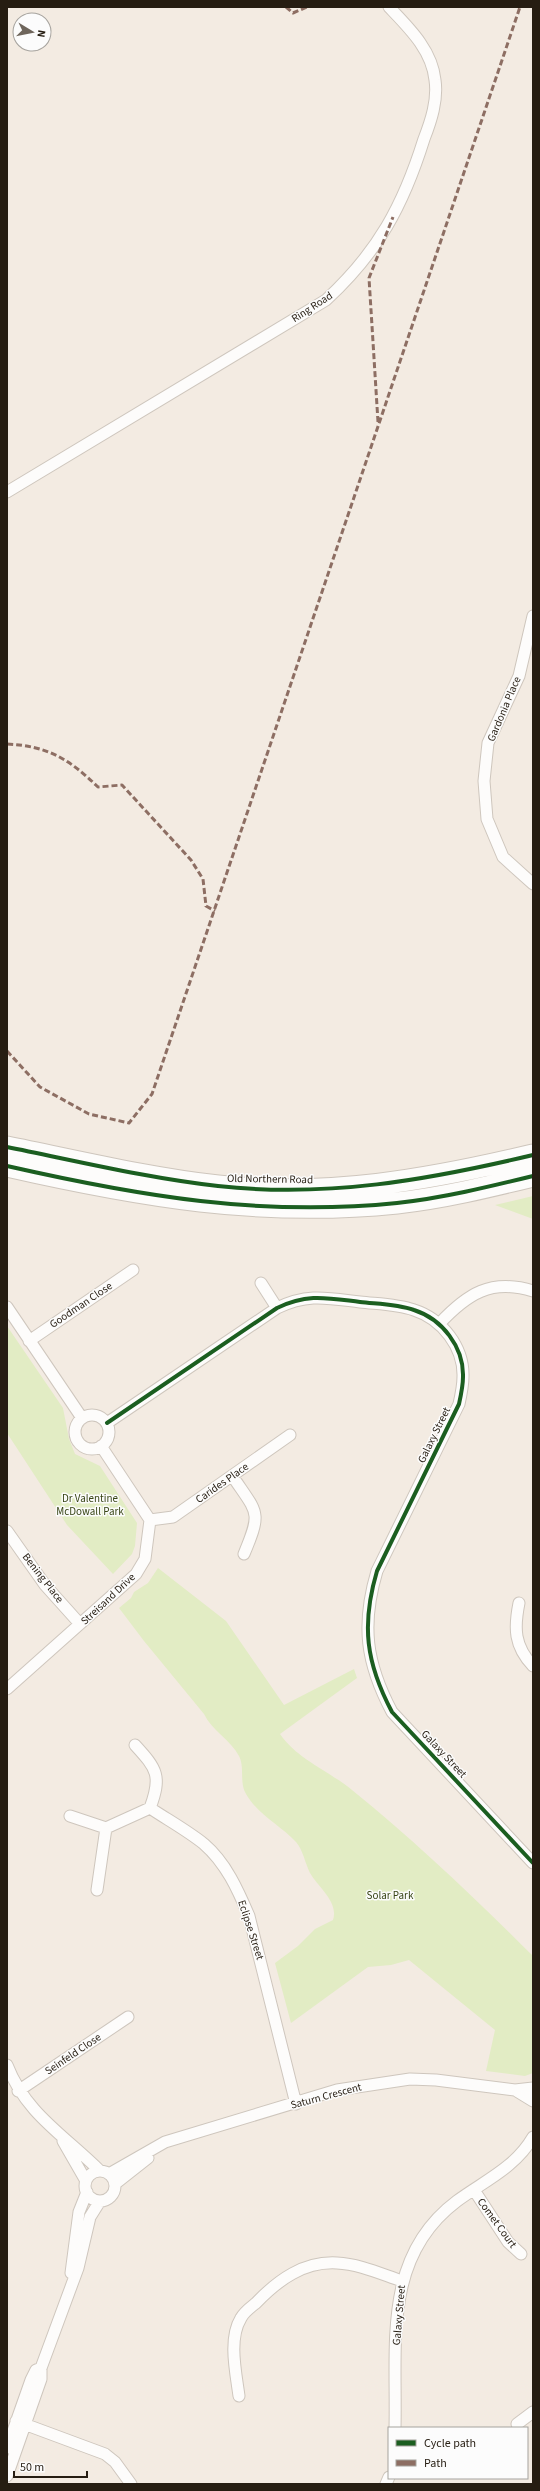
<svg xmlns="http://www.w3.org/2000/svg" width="540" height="2491" viewBox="0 0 540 2491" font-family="'Source Sans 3',sans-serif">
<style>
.green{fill:#e2ecc4}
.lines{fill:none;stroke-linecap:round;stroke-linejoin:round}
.street-casing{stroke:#cec6bd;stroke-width:13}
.highway-casing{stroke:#cec6bd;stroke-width:23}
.street{stroke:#fdfcfb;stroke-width:11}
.highway{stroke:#fdfcfb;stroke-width:21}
.quiet{stroke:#8d6e63;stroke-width:3;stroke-dasharray:6 3;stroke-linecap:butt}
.cycleway-casing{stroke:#fcfcfc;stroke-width:6}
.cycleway{stroke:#1b5e20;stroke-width:4}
.labels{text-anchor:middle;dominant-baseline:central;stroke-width:3;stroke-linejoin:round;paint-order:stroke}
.street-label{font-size:11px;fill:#261d12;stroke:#fcfcfc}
.park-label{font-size:11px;fill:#374515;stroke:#fcfcfc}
</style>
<rect width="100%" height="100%" fill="#f3ebe2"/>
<path class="green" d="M 533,1196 L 533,1219 L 495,1205 Z
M 7,1326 L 63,1408 L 69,1439 L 75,1454 L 100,1466 L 137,1523 L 135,1546 L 132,1554 L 113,1574 L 67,1525 L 7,1433 Z
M 158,1568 L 226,1621 L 284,1705 L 354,1669 L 357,1678 L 280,1734 C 297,1759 329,1771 352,1790 C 415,1841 475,1898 533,1956 L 533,2073 L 525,2076 L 486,2071 L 495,2030 L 409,1960 L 391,1965 L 368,1967 L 291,2023 L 275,1963 L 298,1946 L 315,1929 L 333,1920 C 339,1902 318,1887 310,1873 C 305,1863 303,1850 296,1842 C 280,1825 258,1815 246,1794 C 239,1782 245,1768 239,1756 C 230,1739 212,1731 204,1714 L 144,1641 L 119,1608 L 131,1598 L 134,1592 L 148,1583 Z"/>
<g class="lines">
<g class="street-casing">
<path id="street" d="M 7,492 L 326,300 C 378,252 403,206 424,139 C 431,121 438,100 435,80 C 432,50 409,28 389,7
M 533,616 L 519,676 L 488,743 L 484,781 L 487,819 L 503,857 L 533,884
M 261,1283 L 277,1308
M 7,1307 L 82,1418
M 439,1324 C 467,1294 491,1278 533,1291
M 29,1341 L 133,1270
M75 1432a17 17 0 1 1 34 0a17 17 0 1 1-34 0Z
M 107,1423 L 277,1308 C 308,1293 327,1298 360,1302 C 378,1304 397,1304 414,1310 C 442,1319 464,1347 463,1377 C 463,1386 461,1395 459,1404 L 377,1571 C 361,1625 366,1663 392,1712 L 533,1863
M 233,1477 C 258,1514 262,1511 244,1554
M 150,1520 L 173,1517 L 290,1435
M 7,1531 L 45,1585 L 80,1624
M 519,1603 C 514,1628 514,1646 533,1666
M 7,1689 L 136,1574 L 145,1559 L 150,1520 L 101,1446
M 135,1745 C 157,1769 162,1776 150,1808
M 70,1816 L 106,1828 L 150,1808 C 168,1820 188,1831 204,1844 C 226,1863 238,1890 249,1916 L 296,2104
M 97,1890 L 106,1828
M 7,2065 C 26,2114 64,2135 100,2171
M 515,2090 L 533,2101
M 18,2091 L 128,2017
M 63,2141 L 86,2181
M85 2186a15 15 0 1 1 30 0a15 15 0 1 1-30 0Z
M 109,2174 L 165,2142 L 337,2090 L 410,2079 L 436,2080 L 515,2090 L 533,2088
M 115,2184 L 148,2158
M 474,2190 L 508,2242 L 521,2254
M 71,2273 L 79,2212 L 87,2192
M 239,2396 C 236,2373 228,2339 241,2318 C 244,2312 251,2307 256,2303 C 278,2280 304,2261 337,2263 C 359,2264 381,2274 402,2281
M 16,2421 L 105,2454 L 115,2462 L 131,2484
M 517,2424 L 533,2412
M 395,2428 C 397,2345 382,2257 457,2201 C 484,2181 515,2168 533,2137
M 7,2448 L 31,2380 L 36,2370 L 41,2368
M 7,2476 L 41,2379 L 41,2368 L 78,2268 L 90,2217 L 100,2201
M 386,2484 L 389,2477"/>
</g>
<g class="highway-casing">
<path id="highway" d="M 7,1147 C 77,1161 147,1178 218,1186 C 327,1198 428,1180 533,1155
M 7,1166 C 139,1196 261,1217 397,1203 C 443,1198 488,1187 533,1176"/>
</g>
<use href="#street" class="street"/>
<use href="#highway" class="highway"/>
<path class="quiet" d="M 286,7 L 293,13 L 307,7
M 378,422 L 369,278 L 393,217
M 7,744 C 48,746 69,759 98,787 L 122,785 L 191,860 L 203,879 L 206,906 L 215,911
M 7,1051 L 40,1087 L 89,1114 L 129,1123 L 152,1094 L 520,7"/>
<g class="cycleway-casing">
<path id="cycleway" d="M 7,1147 C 77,1161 147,1178 218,1186 C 327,1198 428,1180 533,1155
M 7,1166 C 139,1196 261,1217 397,1203 C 443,1198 488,1187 533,1176
M 107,1423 L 277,1308 C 308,1293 327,1298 360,1302 C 378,1304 397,1304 414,1310 C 442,1319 464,1347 463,1377 C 463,1386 461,1395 459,1404 L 377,1571 C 361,1625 366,1663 392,1712 L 533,1863"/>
</g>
<use href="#cycleway" class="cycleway"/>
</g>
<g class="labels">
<g class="street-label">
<text transform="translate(312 307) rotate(-33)">Ring Road</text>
<text transform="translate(504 709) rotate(-67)">Gardonia Place</text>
<text transform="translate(270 1179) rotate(1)">Old Northern Road</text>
<text transform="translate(81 1305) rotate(-34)">Goodman Close</text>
<text transform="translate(434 1435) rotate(-64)">Galaxy Street</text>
<text transform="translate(222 1483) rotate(-35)">Carides Place</text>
<text transform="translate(43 1578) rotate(52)">Bening Place</text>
<text transform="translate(108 1599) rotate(-43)">Streisand Drive</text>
<text transform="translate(444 1754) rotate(47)">Galaxy Street</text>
<text transform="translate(251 1930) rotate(72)">Eclipse Street</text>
<text transform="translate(73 2054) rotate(-34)">Seinfeld Close</text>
<text transform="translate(326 2096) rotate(-15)">Saturn Crescent</text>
<text transform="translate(497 2223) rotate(54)">Comet Court</text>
<text transform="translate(399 2315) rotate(-85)">Galaxy Street</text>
</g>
<g class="park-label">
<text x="90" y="1498">Dr Valentine<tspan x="90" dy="13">McDowall Park</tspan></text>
<text x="390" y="1895">Solar Park</text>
</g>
</g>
<rect width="540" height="2491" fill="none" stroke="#261d12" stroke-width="16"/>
<rect x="388" y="2427" width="140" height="52" fill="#fcfcfc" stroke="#a6a39e"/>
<rect x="396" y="2440" width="20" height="6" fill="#1b5e20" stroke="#a6a39e"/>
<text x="424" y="2447" font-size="12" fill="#261d12">Cycle path</text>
<rect x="396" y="2460" width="20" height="6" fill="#8d6e63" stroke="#a6a39e"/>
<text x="424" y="2467" font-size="12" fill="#261d12">Path</text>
<g transform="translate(32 32) rotate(100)"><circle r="19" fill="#fcfcfc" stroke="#a6a39e"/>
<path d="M0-3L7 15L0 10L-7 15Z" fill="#6e655b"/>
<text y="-6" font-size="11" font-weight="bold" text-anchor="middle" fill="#261d12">N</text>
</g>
<path d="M14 2471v6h73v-6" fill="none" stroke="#261d12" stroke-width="2"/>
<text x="20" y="2471" font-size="12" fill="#261d12" stroke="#fcfcfc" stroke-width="3" paint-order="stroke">50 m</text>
</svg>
